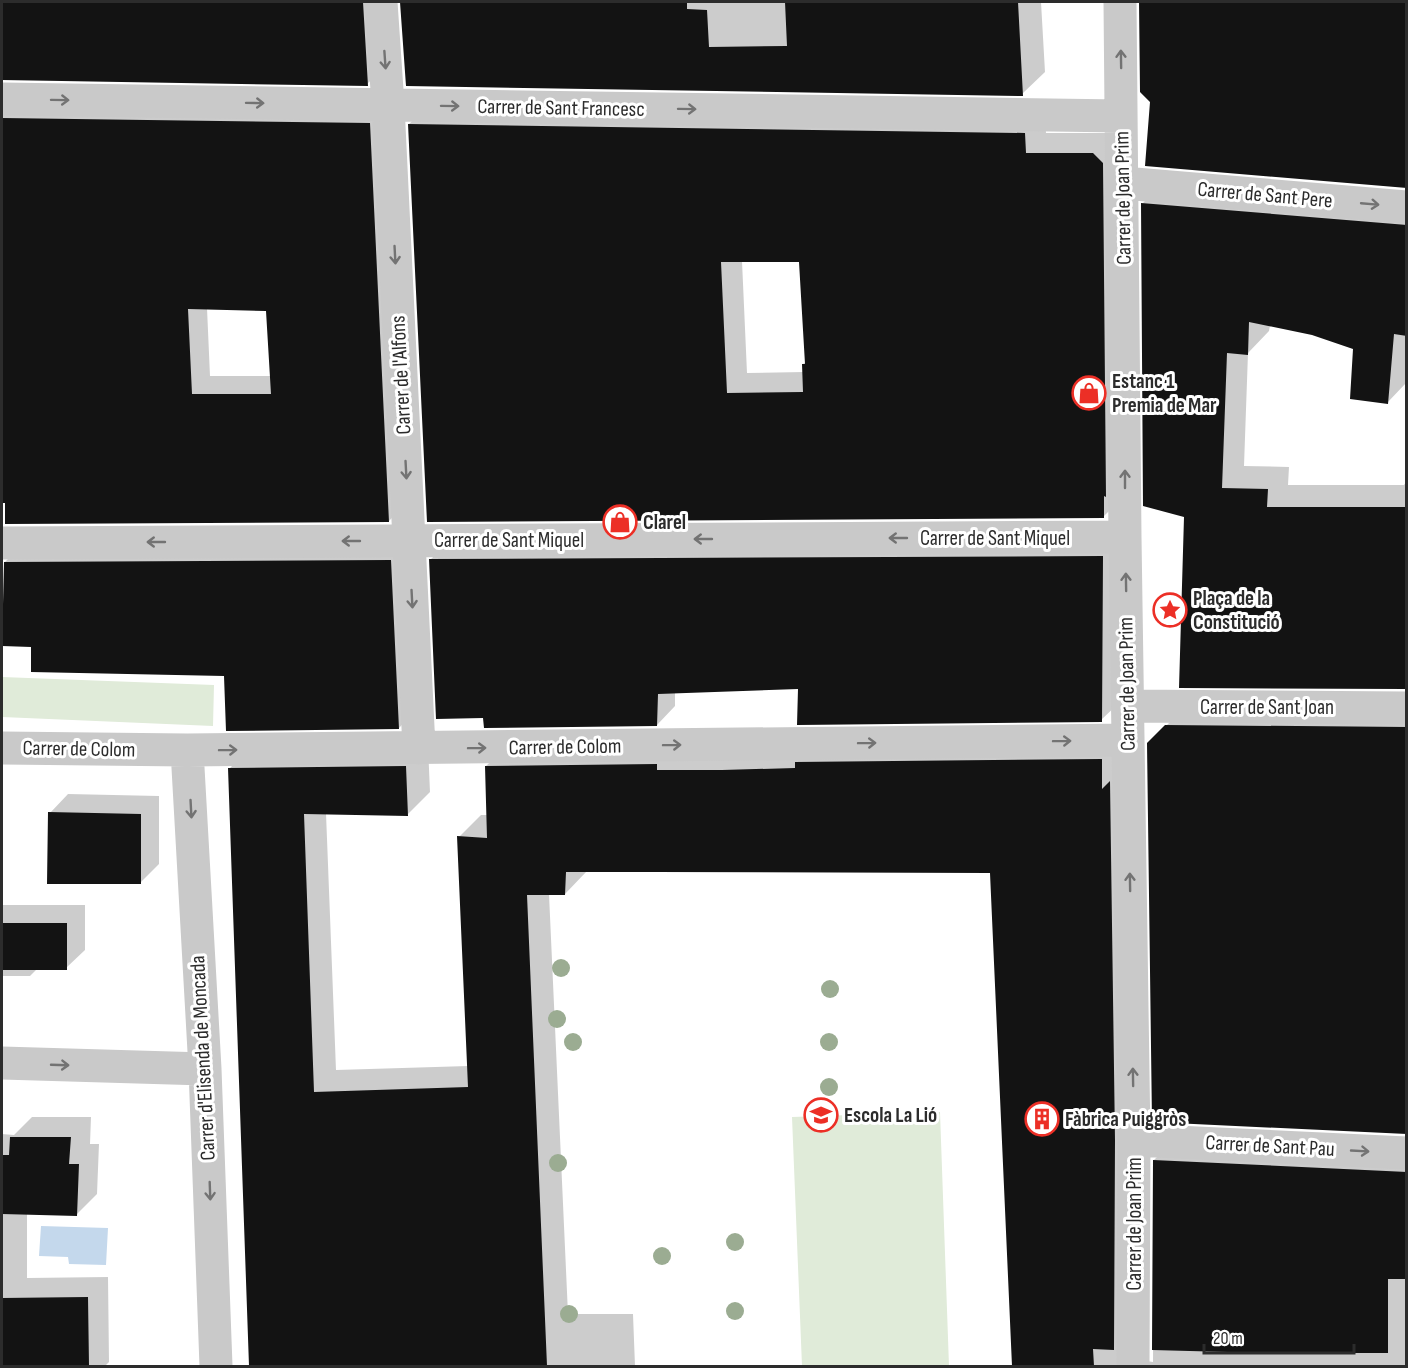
<svg xmlns="http://www.w3.org/2000/svg" width="1408" height="1368" viewBox="0 0 1408 1368" font-family="'Sofia Sans Condensed',sans-serif">
<style>
.green{fill:#e0ebd9}
.water{fill:#c4d8ec}
.shadow{fill:#0003;fill-rule:evenodd}
.building{fill:#131313;fill-rule:evenodd}
.lines{fill:none;stroke-linecap:round;stroke-linejoin:round}
.minor{stroke:#c9c9c9;stroke-width:33}
.tree{fill:#9bac92}
.oneway{stroke:#737373}
.labels{text-anchor:middle;dominant-baseline:central;stroke-width:6;stroke-linejoin:round;paint-order:stroke}
.street-label{font-size:21px;fill:#2c2c2c;stroke:#fff}
.poi-label{font-size:21px;font-weight:bold;fill:#2c2c2c;stroke:#fff;text-anchor:start}
</style>
<rect width="100%" height="100%" fill="#fff"/>
<path class="green" d="M 2,677 L 214,685 L 213,726 L 2,717 Z
M 940,1112 L 949,1366 L 802,1366 L 792,1117 Z"/>
<path class="water" d="M 41,1226 L 108,1228 L 106,1265 L 69,1264 L 68,1257 L 39,1256 Z"/>
<path class="shadow" d="M 2,2 L 386,2 L 390,62 L 367,84 L 2,79 Z
M 401,2 L 1041,2 L 1045,72 L 1022,94 L 407,85 Z
M 1140,2 L 1406,2 L 1406,187 L 1152,102 L 1141,91 Z
M 18,99 L 388,105 L 407,502 L 389,521 L 2,502 L 2,116 ZM 207,308 L 268,310 L 272,376 L 210,376 Z
M 430,104 L 1045,113 L 1046,133 L 1114,133 L 1124,496 L 1103,517 L 428,520 L 409,124 ZM 742,261 L 800,261 L 806,362 L 803,364 L 804,372 L 747,373 Z
M 1164,182 L 1406,202 L 1406,383 L 1387,403 L 1354,348 L 1313,334 L 1270,325 L 1269,331 L 1248,353 L 1244,466 L 1289,467 L 1288,485 L 1404,485 L 1406,482 L 1406,688 L 1186,515 L 1142,204 Z
M 1121,538 L 1120,702 L 1101,720 L 799,688 L 675,692 L 675,706 L 657,725 L 485,717 L 430,560 L 449,542 Z
M 409,542 L 417,709 L 399,728 L 226,674 L 33,645 L 5,562 L 23,544 Z
M 1189,703 L 1406,705 L 1406,1133 L 1148,744 Z
M 1124,737 L 1147,1361 L 1153,1362 L 1154,1160 L 1176,1138 L 1406,1149 L 1406,1366 L 1014,1366 L 992,871 L 587,871 L 565,894 L 549,894 L 568,1314 L 633,1314 L 635,1366 L 251,1366 L 229,769 L 251,747 L 428,745 L 430,792 L 408,814 L 326,813 L 336,1070 L 468,1066 L 459,837 L 481,815 L 488,815 L 486,766 L 509,744 Z
M 68,794 L 159,796 L 159,864 L 141,882 L 50,813 Z
M 2,905 L 85,905 L 85,950 L 66,968 L 38,968 L 30,976 L 2,976 Z
M 32,1117 L 91,1117 L 90,1144 L 99,1144 L 97,1194 L 77,1214 L 27,1213 L 27,1278 L 108,1277 L 109,1362 L 105,1366 L 2,1366 L 2,1134 L 14,1135 Z"/>
<path class="building" d="M 2,2 L 363,2 L 368,86 L 2,80 Z
M 400,2 L 687,2 L 687,9 L 707,10 L 709,47 L 787,46 L 785,2 L 1018,2 L 1023,96 L 406,86 Z
M 1139,2 L 1407,2 L 1407,188 L 1145,166 L 1150,102 L 1140,92 Z
M 2,118 L 370,123 L 389,522 L 5,524 L 5,503 L 2,503 ZM 188,309 L 266,311 L 271,394 L 192,394 Z
M 408,124 L 1025,133 L 1026,153 L 1093,153 L 1103,163 L 1106,497 L 1104,496 L 1104,518 L 427,522 ZM 721,262 L 799,262 L 805,364 L 802,364 L 803,392 L 727,393 Z
M 1141,203 L 1407,225 L 1407,336 L 1394,334 L 1388,404 L 1350,399 L 1353,349 L 1312,335 L 1249,322 L 1248,355 L 1227,353 L 1222,488 L 1268,489 L 1267,507 L 1407,507 L 1407,689 L 1179,688 L 1184,517 L 1143,506 Z
M 1103,556 L 1102,722 L 797,725 L 798,689 L 658,694 L 657,726 L 484,728 L 483,718 L 436,719 L 429,559 Z
M 391,560 L 399,729 L 226,731 L 224,676 L 31,672 L 31,647 L 2,646 L 4,562 Z
M 1165,725 L 1407,727 L 1407,1134 L 1152,1122 L 1147,743 Z
M 1102,759 L 1102,789 L 1110,781 L 1115,1140 L 1114,1350 L 1093,1349 L 1094,1366 L 1012,1366 L 990,873 L 656,872 L 566,872 L 565,895 L 527,895 L 547,1366 L 249,1366 L 228,768 L 406,766 L 408,816 L 304,814 L 314,1092 L 468,1087 L 457,836 L 487,838 L 485,766 L 657,764 L 657,770 L 722,770 L 795,768 L 795,762 Z
M 48,812 L 141,814 L 141,884 L 47,884 Z
M 2,923 L 67,923 L 67,970 L 2,970 Z
M 10,1137 L 71,1137 L 69,1164 L 79,1164 L 77,1216 L 2,1214 L 2,1155 L 9,1155 Z
M 1153,1160 L 1407,1172 L 1407,1279 L 1388,1279 L 1388,1353 L 1265,1353 L 1152,1350 Z
M 88,1297 L 89,1366 L 2,1366 L 2,1298 Z"/>
<g class="lines">
<path class="minor" d="M 381,2 L 388,105 L 419,748
M 1120,2 L 1125,537 L 1134,1140 L 1133,1366
M 2,99 L 1121,116
M 1123,183 L 1406,207
M 2,543 L 1125,537
M 1128,706 L 1406,708
M 2,748 L 187,750 L 1128,740
M 187,750 L 205,1069 L 216,1366
M 2,1063 L 205,1069
M 1134,1140 L 1406,1153"/>
</g>
<g class="tree">
<circle cx="561" cy="968" r="9"/>
<circle cx="830" cy="989" r="9"/>
<circle cx="557" cy="1019" r="9"/>
<circle cx="573" cy="1042" r="9"/>
<circle cx="829" cy="1042" r="9"/>
<circle cx="829" cy="1087" r="9"/>
<circle cx="558" cy="1163" r="9"/>
<circle cx="735" cy="1242" r="9"/>
<circle cx="662" cy="1256" r="9"/>
<circle cx="735" cy="1311" r="9"/>
<circle cx="569" cy="1314" r="9"/>
</g>
<defs><path id="oneway-shaft" d="M-6 0H5M1.5-3L5.5 0L1.5 3" fill="none" stroke-width="1.6" stroke-linecap="round" stroke-linejoin="round" transform="scale(1.5)"/></defs>
<g class="oneway">
<use href="#oneway-shaft" transform="translate(1121 59) rotate(-91)"/>
<use href="#oneway-shaft" transform="translate(385 60) rotate(86)"/>
<use href="#oneway-shaft" transform="translate(60 100) rotate(1)"/>
<use href="#oneway-shaft" transform="translate(255 103) rotate(1)"/>
<use href="#oneway-shaft" transform="translate(450 106) rotate(1)"/>
<use href="#oneway-shaft" transform="translate(687 109) rotate(1)"/>
<use href="#oneway-shaft" transform="translate(1370 204) rotate(5)"/>
<use href="#oneway-shaft" transform="translate(395 255) rotate(87)"/>
<use href="#oneway-shaft" transform="translate(406 470) rotate(87)"/>
<use href="#oneway-shaft" transform="translate(1125 479) rotate(-90)"/>
<use href="#oneway-shaft" transform="translate(898 538) rotate(180)"/>
<use href="#oneway-shaft" transform="translate(703 539) rotate(180)"/>
<use href="#oneway-shaft" transform="translate(351 541) rotate(180)"/>
<use href="#oneway-shaft" transform="translate(156 542) rotate(180)"/>
<use href="#oneway-shaft" transform="translate(1126 582) rotate(-91)"/>
<use href="#oneway-shaft" transform="translate(412 599) rotate(87)"/>
<use href="#oneway-shaft" transform="translate(1062 741) rotate(-1)"/>
<use href="#oneway-shaft" transform="translate(867 743) rotate(-1)"/>
<use href="#oneway-shaft" transform="translate(672 745) rotate(-1)"/>
<use href="#oneway-shaft" transform="translate(477 748) rotate(-1)"/>
<use href="#oneway-shaft" transform="translate(228 750) rotate(-1)"/>
<use href="#oneway-shaft" transform="translate(191 809) rotate(87)"/>
<use href="#oneway-shaft" transform="translate(1130 882) rotate(-91)"/>
<use href="#oneway-shaft" transform="translate(60 1065) rotate(2)"/>
<use href="#oneway-shaft" transform="translate(1133 1077) rotate(-91)"/>
<use href="#oneway-shaft" transform="translate(1360 1151) rotate(3)"/>
<use href="#oneway-shaft" transform="translate(210 1191) rotate(88)"/>
</g>
<defs>
<g id="shop-ring" transform="scale(1.725)"><circle r="9.5" fill="#fff" stroke="#ec2f26" stroke-width="1.5"/><path d="M-5-2.5h2.3a2.7 3.5 0 0 1 5.4 0H5L5.5 6h-11ZM-1.5-2.5h3a1.5 2.3 0 0 0-3 0Z" fill="#ec2f26"/></g>
<g id="sight-ring" transform="scale(1.725)"><circle r="9.5" fill="#fff" stroke="#ec2f26" stroke-width="1.5"/><path d="M0-6L1.8-2.2L6-1.7L2.9 1.2L3.7 5.4L0 3.3L-3.7 5.4L-2.9 1.2L-6-1.7L-1.8-2.2Z" fill="#ec2f26"/></g>
<g id="school-ring" transform="scale(1.725)"><circle r="9.5" fill="#fff" stroke="#ec2f26" stroke-width="1.5"/><path d="M0-5L7-2L0 1L-7-2ZM-4 1L0 2.5L4 1V4Q0 6-4 4Z" fill="#ec2f26"/></g>
<g id="building-ring" transform="scale(1.725)"><circle r="9.5" fill="#fff" stroke="#ec2f26" stroke-width="1.5"/><path d="M-4-6H4V6H1V3H-1V6H-4ZM-2.5-4.3h1.7v1.8h-1.7ZM.8-4.3h1.7v1.8H.8ZM-2.5-1h1.7V.8h-1.7ZM.8-1h1.7V.8H.8Z" fill="#ec2f26"/></g>
</defs>
<g fill-rule="evenodd">
<use href="#shop-ring" x="1089" y="393"/>
<use href="#shop-ring" x="620" y="522"/>
<use href="#sight-ring" x="1170" y="610"/>
<use href="#school-ring" x="821" y="1115"/>
<use href="#building-ring" x="1042" y="1119"/>
</g>
<g class="labels">
<g class="street-label">
<text transform="translate(561 108) rotate(1)">Carrer de Sant Francesc</text>
<text transform="translate(1265 195) rotate(5)">Carrer de Sant Pere</text>
<text transform="translate(1123 198) rotate(-91)">Carrer de Joan Prim</text>
<text transform="translate(401 375) rotate(-93)">Carrer de l'Alfons</text>
<text x="995" y="538">Carrer de Sant Miquel</text>
<text x="509" y="540">Carrer de Sant Miquel</text>
<text transform="translate(1127 684) rotate(-91)">Carrer de Joan Prim</text>
<text x="1267" y="707">Carrer de Sant Joan</text>
<text transform="translate(565 747) rotate(-1)">Carrer de Colom</text>
<text transform="translate(79 749) rotate(1)">Carrer de Colom</text>
<text transform="translate(203 1058) rotate(-93)">Carrer d'Elisenda de Moncada</text>
<text transform="translate(1270 1146) rotate(3)">Carrer de Sant Pau</text>
<text transform="translate(1134 1224) rotate(-90)">Carrer de Joan Prim</text>
</g>
<g class="poi-label">
<text x="1112" y="381">Estanc 1<tspan x="1112" dy="24">Premia de Mar</tspan></text>
<text x="643" y="522">Clarel</text>
<text x="1193" y="598">Plaça de la<tspan x="1193" dy="24">Constitució</tspan></text>
<text x="844" y="1115">Escola La Lió</text>
<text x="1065" y="1119">Fàbrica Puiggròs</text>
</g>
</g>
<rect width="1408" height="1368" fill="none" stroke="#2c2c2c" stroke-width="6"/>
<path d="M1204 1344v9h150v-9" fill="none" stroke="#2c2c2c" stroke-width="3"/>
<text x="1213" y="1344" font-size="18" fill="#2c2c2c" stroke="#ffffff" stroke-width="4.5" paint-order="stroke">20 m</text>
</svg>
